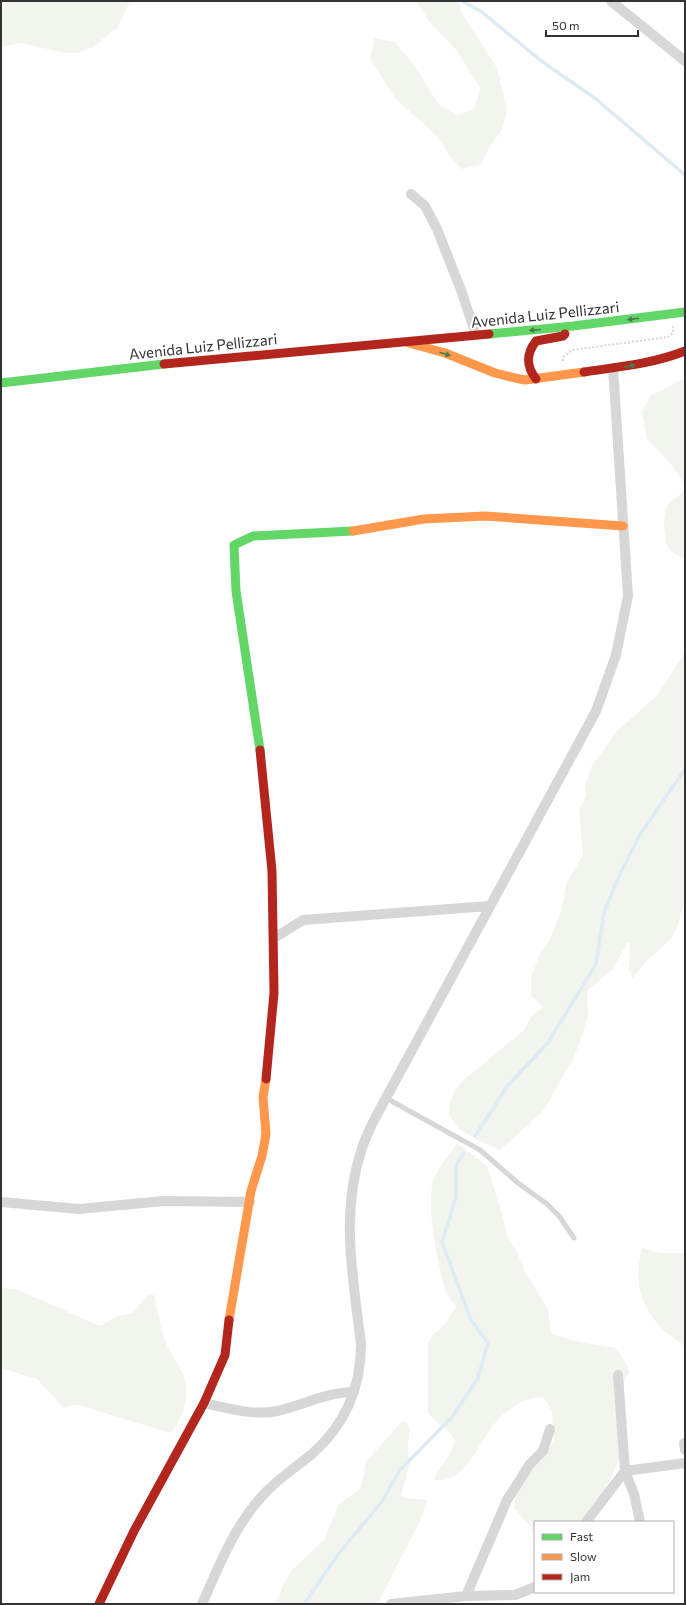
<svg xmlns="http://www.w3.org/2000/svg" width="686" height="1605" viewBox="0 0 686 1605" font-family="Commissioner,sans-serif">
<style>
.green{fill:#f1f5ed}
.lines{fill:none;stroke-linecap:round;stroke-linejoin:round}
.stream{stroke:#ddebf3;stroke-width:3.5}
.path{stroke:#d6d6d6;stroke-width:2;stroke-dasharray:2 2;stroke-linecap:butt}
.lane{stroke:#d7d7d7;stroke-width:5}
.street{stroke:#d7d7d7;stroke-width:10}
.fast{stroke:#63d668;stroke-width:9}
.slow{stroke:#ff974d;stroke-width:9}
.jam{stroke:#b3261e;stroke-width:9}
.oneway{fill:#497c4b}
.labels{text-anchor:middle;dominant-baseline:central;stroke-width:4;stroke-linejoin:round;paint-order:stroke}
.street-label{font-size:15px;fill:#333;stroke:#fff}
</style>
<rect width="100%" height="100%" fill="#fff"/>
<path class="green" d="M 1,1 L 130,1 L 118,27 L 93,47 L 77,53 L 66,53 L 21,43 L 1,47 Z
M 416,1 L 458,1 L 462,13 L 497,68 L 507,110 L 502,130 L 490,146 L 481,165 L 462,169 L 449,155 L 437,136 L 395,98 L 370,58 L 375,38 L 395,42 L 414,65 L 439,105 L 458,115 L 475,108 L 480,88 L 457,51 L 429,21 Z
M 685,378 L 685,484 L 666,458 L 647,439 L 642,412 L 650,396 Z
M 685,489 L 685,558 C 679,556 673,554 669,549 C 664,541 662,515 667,506 C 671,499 681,496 685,489 Z
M 685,647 L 685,901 L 677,927 L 671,939 L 645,962 L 633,978 L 629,971 L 630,943 L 627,943 L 613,969 L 587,991 L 588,1014 L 584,1031 L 573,1059 L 544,1110 L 500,1150 L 476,1139 L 459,1129 L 449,1115 L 450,1103 L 455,1090 L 465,1079 L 524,1030 L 531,1017 L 543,1007 L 531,995 L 531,979 L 538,958 L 550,939 L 562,909 L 566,884 L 583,855 L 579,811 L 586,796 L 585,787 L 591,767 L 618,730 L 657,696 L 683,655 Z
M 457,1143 L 487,1166 L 503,1217 L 507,1236 L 518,1254 L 525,1272 L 548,1309 L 551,1333 L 573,1341 L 616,1348 L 628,1367 L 629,1374 L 626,1376 C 620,1395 627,1414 625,1434 C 621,1467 602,1500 578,1522 L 535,1522 L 535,1532 L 514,1508 L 516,1492 L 521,1479 L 547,1453 L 554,1440 L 552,1411 L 544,1398 C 539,1398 533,1397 529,1399 C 516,1403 505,1412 496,1422 C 480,1440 464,1485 435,1480 L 435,1476 L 451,1452 L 455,1440 C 450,1429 437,1425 428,1413 L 428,1344 L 431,1337 L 445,1324 L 456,1307 C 453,1302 448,1297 446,1292 C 438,1267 424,1200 435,1176 C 440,1165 450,1154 457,1143 Z
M 642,1248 L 660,1253 L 685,1253 L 685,1347 C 680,1341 673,1338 668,1334 C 641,1311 633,1281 642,1248 Z
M 1,1288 L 14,1289 L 25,1293 L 100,1326 L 118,1316 L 133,1313 L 147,1295 L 154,1295 C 158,1310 160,1326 165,1340 C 169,1351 176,1360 181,1370 C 192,1390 185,1417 170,1433 L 79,1405 L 63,1407 L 37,1379 L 1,1368 Z
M 402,1421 L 407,1423 L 410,1429 L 408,1443 L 409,1465 L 401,1495 L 406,1498 L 427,1500 L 420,1521 L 381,1597 L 380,1603 L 273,1604 L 279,1598 L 283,1585 L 292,1570 L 324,1540 L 339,1504 L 361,1488 L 366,1462 Z"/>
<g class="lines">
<path class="stream" d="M 462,1 L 482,12 L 540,60 L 596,99 L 685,175
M 475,1136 L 509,1084 L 547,1044 L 596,964 L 604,912 L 619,876 L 639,836 L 685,769
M 304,1604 L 337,1556 L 383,1500 L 399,1471 L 452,1417 L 478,1378 L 488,1343 L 471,1320 L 442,1242 L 456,1197 L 456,1165 L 464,1153"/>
<path class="path" d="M 563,361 L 563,357 L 572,350 L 668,337 L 673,333 L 673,326"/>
<path class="lane" d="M 386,1098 L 480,1150 L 518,1183 L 547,1204 L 559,1216 L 574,1238"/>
<path class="street" d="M 611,1 L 685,61
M 411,194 L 425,206 L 437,229 L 461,290 L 476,335
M 274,938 L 303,920 L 489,906
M 1,1202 L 79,1209 L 164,1201 L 250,1202
M 204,1403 C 226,1408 255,1416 277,1411 C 303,1405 327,1392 354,1392
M 684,1443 L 685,1450
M 586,1522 L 625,1471 L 618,1375
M 640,1522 L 634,1494 L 625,1471 L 685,1463
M 466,1596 L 507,1500 L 530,1464 L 543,1451 L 550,1429
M 202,1604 C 219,1566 235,1524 265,1493 C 278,1479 296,1467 312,1454 C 345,1425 361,1388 361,1344 C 353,1277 340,1214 362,1148 C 368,1130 377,1114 386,1098 L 596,711 L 616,655 L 628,596 L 613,368
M 391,1604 L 466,1596 L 515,1595 L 535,1587"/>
<path class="fast" d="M 489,334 L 573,326 L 685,312
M 1,383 L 164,364
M 260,750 L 236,591 L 234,545 L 253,536 L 353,531"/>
<path class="slow" d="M 409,343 L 445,353 L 495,373 L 515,378 L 525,380 L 584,372
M 353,531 L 424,519 L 485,516 L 623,526
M 229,1320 L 251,1191 L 262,1156 L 266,1134 L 263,1097 L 266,1079"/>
<path class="jam" d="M 164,364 L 489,334
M 584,372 C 618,367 652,364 685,351
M 536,379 C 526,366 526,354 536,341 L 563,336 L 565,334
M 260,750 L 272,871 L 274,993 L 266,1079
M 99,1604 L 134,1531 L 204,1403 L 225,1355 L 229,1320"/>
</g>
<defs><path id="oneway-solid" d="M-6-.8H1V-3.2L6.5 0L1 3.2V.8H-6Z"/></defs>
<g class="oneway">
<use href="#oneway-solid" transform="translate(633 319) rotate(173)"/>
<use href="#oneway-solid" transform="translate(535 330) rotate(175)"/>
<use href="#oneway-solid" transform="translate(445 354) rotate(17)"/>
<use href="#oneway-solid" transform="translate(630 366) rotate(-8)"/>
</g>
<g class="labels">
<g class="street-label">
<text transform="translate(545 314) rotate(-6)">Avenida Luiz Pellizzari</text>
<text transform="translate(203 346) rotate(-6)">Avenida Luiz Pellizzari</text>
</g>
</g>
<rect width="686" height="1605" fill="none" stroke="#333333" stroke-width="4"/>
<rect x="534" y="1521" width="140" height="72" fill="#ffffff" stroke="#adadad"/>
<rect x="542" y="1534" width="20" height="6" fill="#63d668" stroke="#adadad"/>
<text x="570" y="1541" font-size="12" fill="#333333">Fast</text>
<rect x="542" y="1554" width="20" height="6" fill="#ff974d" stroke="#adadad"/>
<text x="570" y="1561" font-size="12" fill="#333333">Slow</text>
<rect x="542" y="1574" width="20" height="6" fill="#b3261e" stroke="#adadad"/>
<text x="570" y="1581" font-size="12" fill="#333333">Jam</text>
<path d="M546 30v6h92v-6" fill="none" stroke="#333333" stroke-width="2"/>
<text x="552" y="30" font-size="12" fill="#333333" stroke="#ffffff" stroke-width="3" paint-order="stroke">50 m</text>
</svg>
